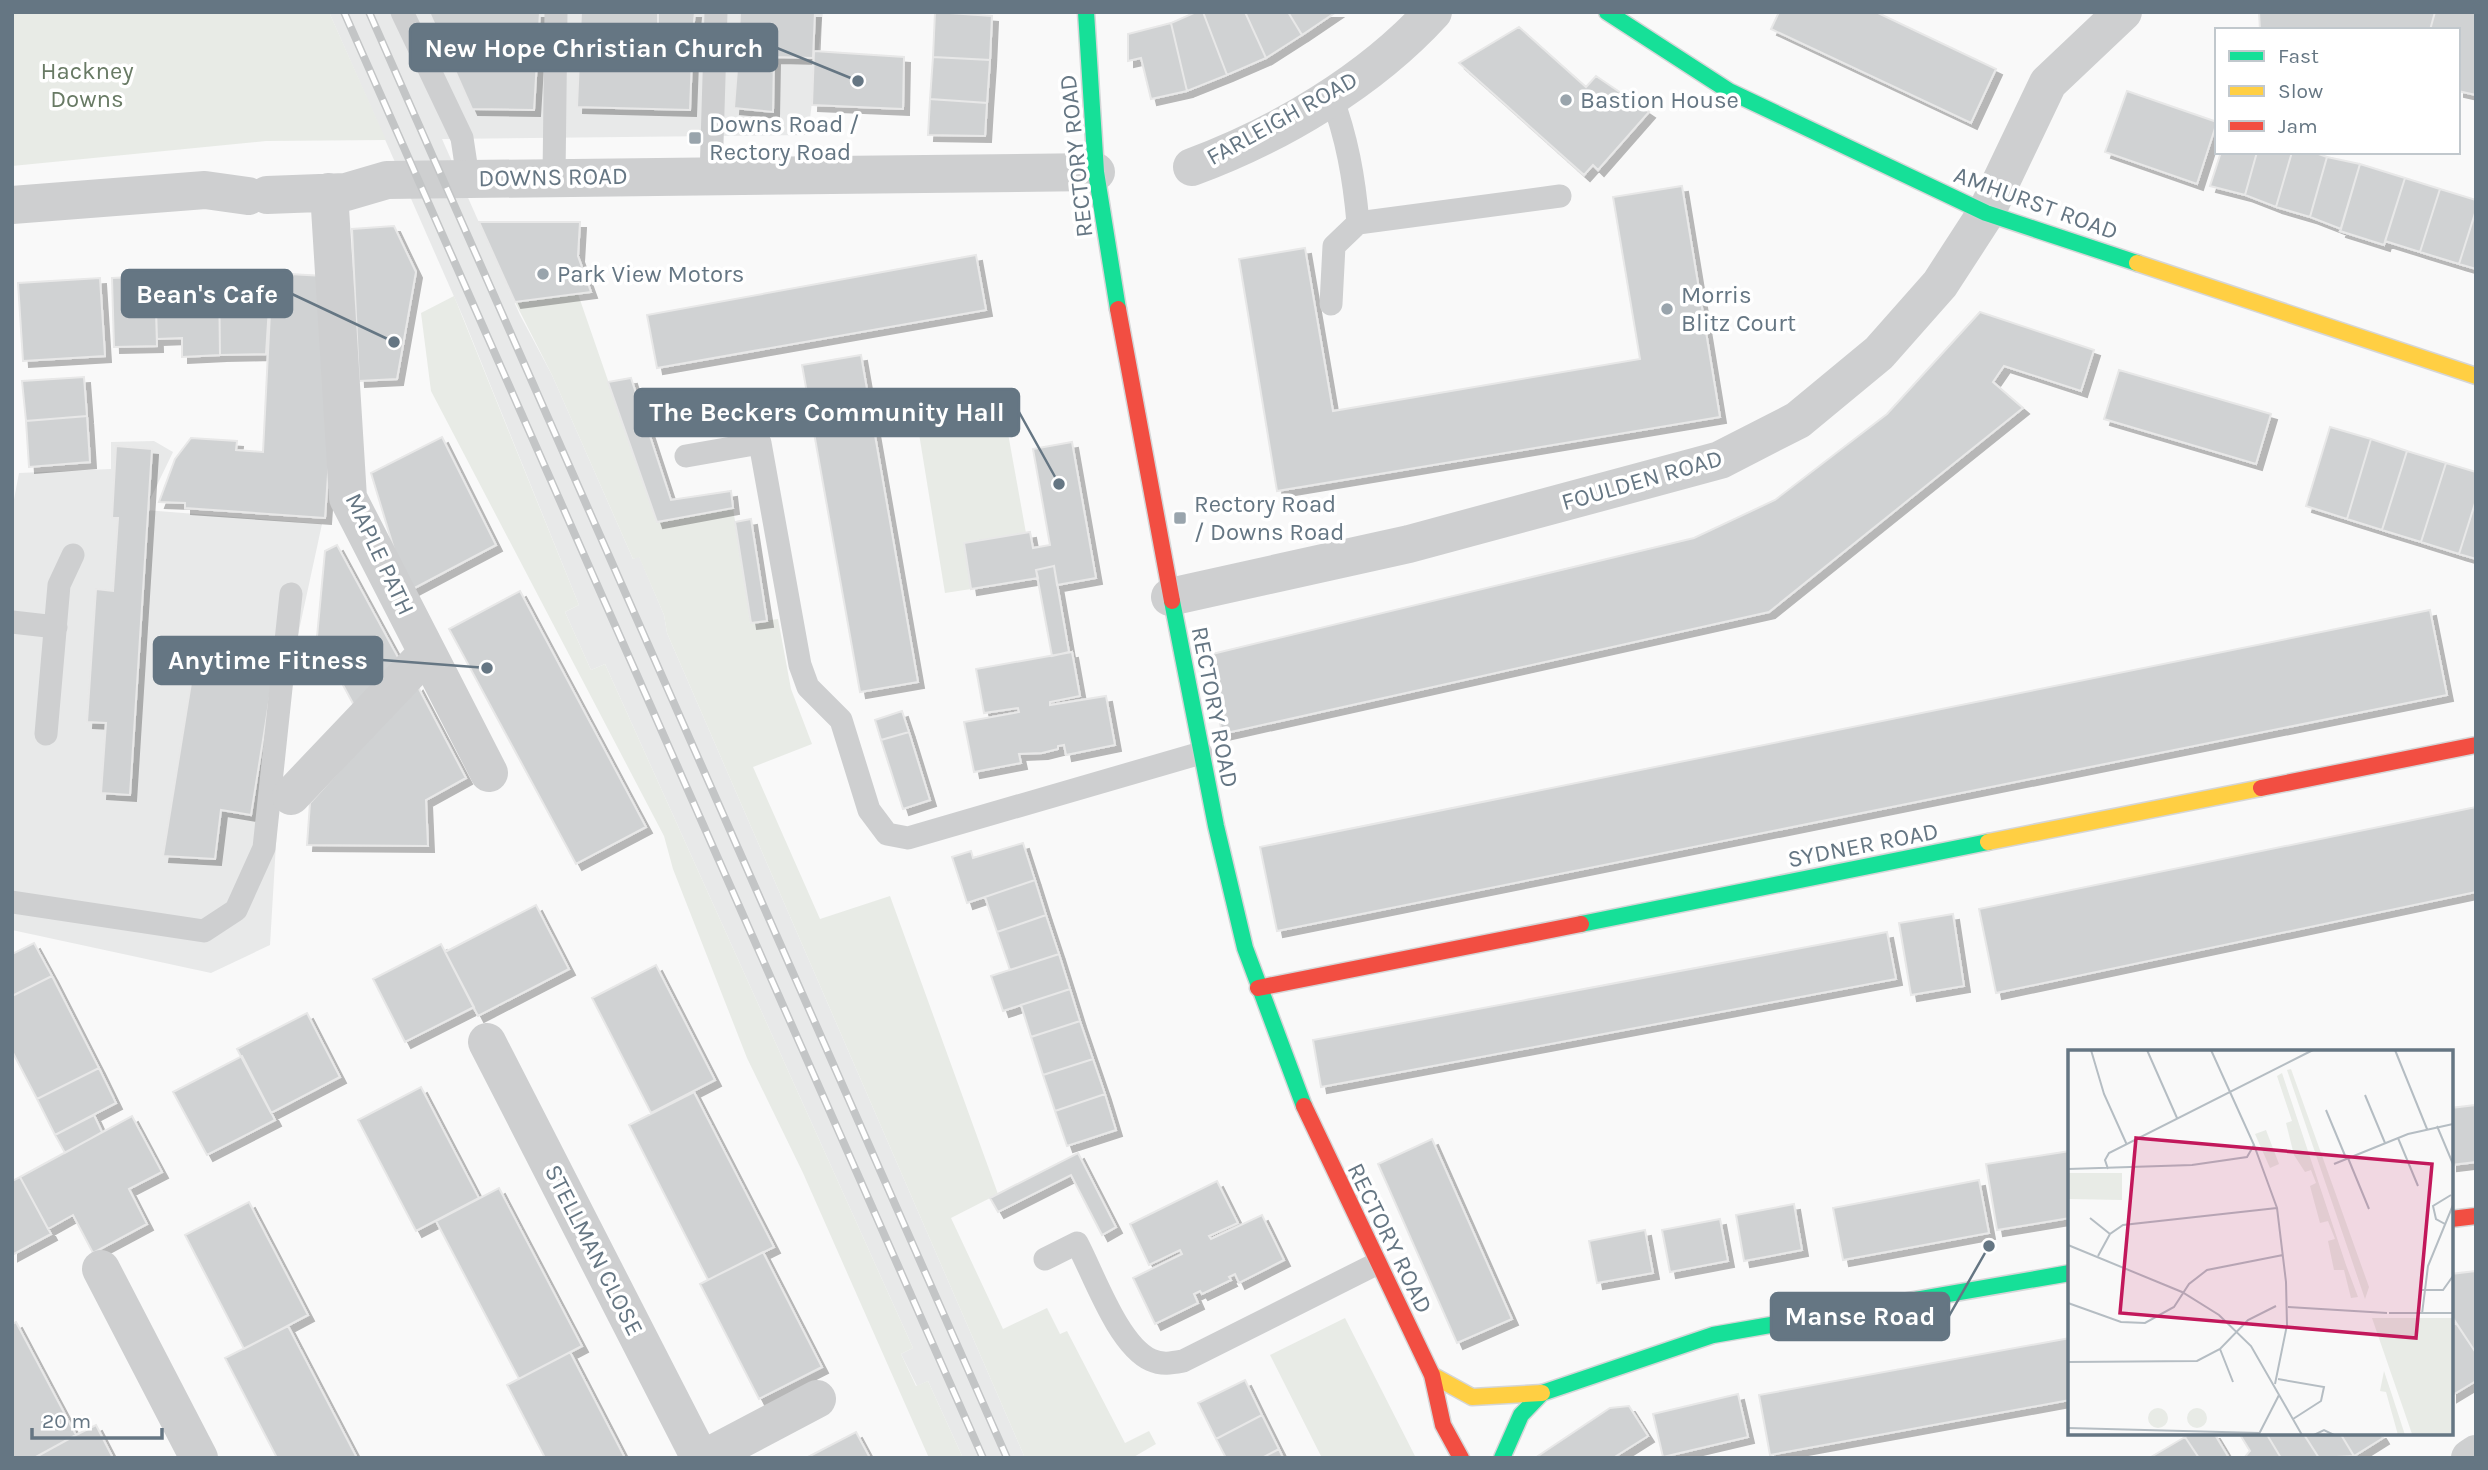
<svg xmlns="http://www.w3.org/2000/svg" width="2488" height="1470" viewBox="0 0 2488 1470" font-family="Karla,sans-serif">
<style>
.built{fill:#e8e9e9}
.green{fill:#e8ebe6}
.building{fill:#d0d2d3;stroke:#e8e8e8;stroke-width:2;filter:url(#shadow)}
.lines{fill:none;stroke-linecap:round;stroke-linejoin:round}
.fast-casing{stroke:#d5d6d7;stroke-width:19}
.slow-casing{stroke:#d5d6d7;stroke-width:19}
.jam-casing{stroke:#d5d6d7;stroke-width:19}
.lane{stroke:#cecfd0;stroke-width:23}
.street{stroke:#cecfd0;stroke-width:38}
.fast{stroke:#16e098;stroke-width:16}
.slow{stroke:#ffcf43;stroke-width:16}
.jam{stroke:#f24e42;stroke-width:16}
.rail-casing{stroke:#c3c5c6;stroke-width:8}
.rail{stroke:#fff;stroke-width:5;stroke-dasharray:16;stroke-linecap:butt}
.poi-dot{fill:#99a4ac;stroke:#fff;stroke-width:2.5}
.labels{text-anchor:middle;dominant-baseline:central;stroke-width:7;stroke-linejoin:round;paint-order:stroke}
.park-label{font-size:24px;fill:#687a64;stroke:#fff}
.poi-label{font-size:24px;fill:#657683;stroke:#fff;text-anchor:start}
.street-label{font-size:24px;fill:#657683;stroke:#fff}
.inset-road{fill:none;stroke:#b5bdc3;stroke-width:2}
.view{fill:#c2185b;fill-opacity:0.15;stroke:#c2185b;stroke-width:3.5}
.inset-edge{fill:none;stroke:#657683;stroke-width:3.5}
.leader{fill:none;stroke:#657683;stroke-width:2.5}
.callout-dot{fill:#657683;stroke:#fff;stroke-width:2.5}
.callout{fill:#657683;stroke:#657683;stroke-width:2.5}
.callout-label{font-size:26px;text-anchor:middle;font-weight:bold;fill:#fff}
</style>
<defs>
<filter id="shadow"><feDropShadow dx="6" dy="6" stdDeviation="0" flood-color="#0004"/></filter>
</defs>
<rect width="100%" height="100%" fill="#f9f9f9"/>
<path class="built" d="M 329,12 L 823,12 L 808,135 L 442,139 L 520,315 L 552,375 L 633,559 L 639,556 L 664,615 L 667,633 L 1025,1458 L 963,1458 L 928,1381 L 917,1386 L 901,1354 L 913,1348 L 605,664 L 591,670 L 565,612 L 579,605 L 463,317 Z
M 154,441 L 173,452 L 145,510 L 322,524 L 298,635 L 278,810 L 270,945 L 211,973 L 12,930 L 12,510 L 19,473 L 111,469 L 111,442 Z"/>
<path class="green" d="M 12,12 L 329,12 L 386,140 L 266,141 L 12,166 Z
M 578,294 L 657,522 L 733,508 L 751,623 L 778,619 L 791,689 L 812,744 L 753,767 L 820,919 L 890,896 L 998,1194 L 951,1218 L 1003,1329 L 1047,1308 L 1060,1334 L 1067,1331 L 1125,1443 L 1149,1431 L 1156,1444 L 1132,1458 L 1025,1458 L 667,633 L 664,615 L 639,557 L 633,559 L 552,375 L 515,302 Z
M 454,296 L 579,605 L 565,612 L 591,670 L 605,664 L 913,1348 L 901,1354 L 916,1386 L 928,1381 L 963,1458 L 929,1458 L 803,1173 L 747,1058 L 673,869 L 664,836 L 431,391 L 421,313 Z
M 1000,389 L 1026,533 L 964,543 L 971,589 L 945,593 L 914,403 Z
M 1345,1318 L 1416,1458 L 1322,1458 L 1270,1355 Z"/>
<path class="building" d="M 429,12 L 540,12 L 534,110 L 472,109 Z
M 581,12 L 658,12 L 658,30 L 693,31 L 690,110 L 577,107 Z
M 658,12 L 695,12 L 693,31 L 658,30 Z
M 740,12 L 815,12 L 813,58 L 738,56 Z
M 935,12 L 992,16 L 990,60 L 933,57 Z
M 1196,12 L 1203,12 L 1227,75 L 1187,91 L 1171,23 Z
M 1203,12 L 1245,12 L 1266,58 L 1227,75 Z
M 1245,12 L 1288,12 L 1302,35 L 1266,58 Z
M 1288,12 L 1336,12 L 1302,35 Z
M 1779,12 L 1876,12 L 1996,69 L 1971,123 L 1771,29 Z
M 2259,12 L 2435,12 L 2430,30 L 2260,30 Z
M 2435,12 L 2476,12 L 2476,95 L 2458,91 L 2458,30 L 2430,30 Z
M 1171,23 L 1187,91 L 1151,99 L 1141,58 L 1128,61 L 1128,34 Z
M 1519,27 L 1586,87 L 1596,76 L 1649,112 L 1598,170 L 1593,165 L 1584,175 L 1459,63 Z
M 814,51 L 904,57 L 903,109 L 812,105 Z
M 738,56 L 774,56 L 773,112 L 734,108 Z
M 933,57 L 990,60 L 987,103 L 930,99 Z
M 2127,91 L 2217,122 L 2197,184 L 2105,152 Z
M 930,99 L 987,103 L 985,136 L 928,135 Z
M 2221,152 L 2257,152 L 2245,195 L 2210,186 Z
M 2257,152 L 2292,152 L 2276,207 L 2245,195 Z
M 2292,152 L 2313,152 L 2327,157 L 2310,217 L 2276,207 Z
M 2327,157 L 2360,164 L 2341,229 L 2310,217 Z
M 2360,164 L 2405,178 L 2384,245 L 2340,231 Z
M 2405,178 L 2440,189 L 2420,252 L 2385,241 Z
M 1682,186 L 1720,417 L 1277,491 L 1239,259 L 1305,248 L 1333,411 L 1640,359 L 1613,197 Z
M 2440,189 L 2476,200 L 2476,210 L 2459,264 L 2420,252 Z
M 2476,210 L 2476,269 L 2459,264 Z
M 479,222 L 580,222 L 578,256 L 591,292 L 515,302 Z
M 394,226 L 416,272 L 397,379 L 359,381 L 352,229 Z
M 976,255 L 986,310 L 657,368 L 647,315 Z
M 272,273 L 324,276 L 329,460 L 325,518 L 185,508 L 185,503 L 159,502 L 175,459 L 191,438 L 237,441 L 236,450 L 263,452 Z
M 219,275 L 271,275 L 266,354 L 220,355 Z
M 219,275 L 220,355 L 182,357 L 182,338 L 157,339 L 155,276 Z
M 155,276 L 157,346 L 114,347 L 112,278 Z
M 100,278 L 105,356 L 23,361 L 18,283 Z
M 1980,312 L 2094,350 L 2081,391 L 2004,366 L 1993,382 L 2023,408 L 1769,612 L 1222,734 L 1208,655 L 1694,538 L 1775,500 L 1887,414 Z
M 861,355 L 918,682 L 860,692 L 802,365 Z
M 2119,370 L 2271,414 L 2256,464 L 2104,419 Z
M 84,377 L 87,416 L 26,421 L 22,381 Z
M 631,378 L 671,500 L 731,491 L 733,508 L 657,522 L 608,382 Z
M 87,416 L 90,462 L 29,467 L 26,421 Z
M 2330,427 L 2371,439 L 2347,519 L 2306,506 Z
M 442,437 L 496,545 L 407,592 L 371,473 Z
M 2371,439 L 2407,451 L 2382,530 L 2347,519 Z
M 1072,442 L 1096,578 L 1057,585 L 1054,566 L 1036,570 L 1038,578 L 971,589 L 964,543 L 1030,532 L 1033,548 L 1050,545 L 1033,449 Z
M 116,446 L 152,449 L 130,795 L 101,793 L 106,723 L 87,722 L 96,589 L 113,591 L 118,518 L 112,518 Z
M 2407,451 L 2446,463 L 2421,542 L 2382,530 Z
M 2446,463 L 2476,472 L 2476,500 L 2459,554 L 2421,542 Z
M 2476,500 L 2476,559 L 2459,554 Z
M 751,519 L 767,621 L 751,623 L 735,522 Z
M 337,545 L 400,661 L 356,709 L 317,637 L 325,551 Z
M 1054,566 L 1069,652 L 1052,656 L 1036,570 Z
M 520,591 L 646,827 L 576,864 L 449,629 Z
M 2430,610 L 2447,695 L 1277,931 L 1260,847 Z
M 196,652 L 275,665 L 251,815 L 221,810 L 215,859 L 163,856 Z
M 1072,652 L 1080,696 L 1050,702 L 1050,705 L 1106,696 L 1115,745 L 1066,755 L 1064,745 L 1058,746 L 1058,749 L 1042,753 L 1019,754 L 1021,763 L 974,772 L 964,722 L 1019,712 L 1018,708 L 984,713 L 976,669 Z
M 417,685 L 466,778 L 426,800 L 428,846 L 307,845 L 310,803 Z
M 902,711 L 909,732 L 881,740 L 875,720 Z
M 909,732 L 930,800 L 903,809 L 881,740 Z
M 2476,807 L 2476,892 L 1996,993 L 1979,909 Z
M 1023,843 L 1035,880 L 967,903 L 952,857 L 971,851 L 973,858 Z
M 1035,880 L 1046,915 L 997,932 L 985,897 Z
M 536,905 L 569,969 L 478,1016 L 445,952 Z
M 1953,914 L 1964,986 L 1911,995 L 1899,923 Z
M 1046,915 L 1059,954 L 1010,970 L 997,932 Z
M 1887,932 L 1896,979 L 1321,1087 L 1313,1040 Z
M 34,943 L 52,976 L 12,996 L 12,954 Z
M 441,944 L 474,1007 L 405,1042 L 373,979 Z
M 1059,954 L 1070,989 L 1003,1011 L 991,976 Z
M 656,965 L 715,1080 L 651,1113 L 592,998 Z
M 52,976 L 99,1068 L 37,1099 L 12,1051 L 12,996 Z
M 1070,989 L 1080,1021 L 1031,1037 L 1021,1005 Z
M 307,1013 L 340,1077 L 271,1113 L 237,1049 Z
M 1080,1021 L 1093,1059 L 1043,1075 L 1031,1037 Z
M 242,1056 L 275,1120 L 207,1155 L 173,1092 Z
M 1093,1059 L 1105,1094 L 1055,1111 L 1043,1075 Z
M 99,1068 L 116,1103 L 55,1135 L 37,1099 Z
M 421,1087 L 479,1198 L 416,1231 L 358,1120 Z
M 694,1092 L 774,1247 L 708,1280 L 629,1125 Z
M 1105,1094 L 1116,1130 L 1067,1146 L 1055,1111 Z
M 2476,1105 L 2476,1162 L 2451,1165 L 2451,1108 Z
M 94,1115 L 102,1132 L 65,1153 L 55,1135 Z
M 132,1116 L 162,1172 L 129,1189 L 147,1224 L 93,1253 L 73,1215 L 48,1229 L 20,1177 Z
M 1432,1139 L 1512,1319 L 1457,1343 L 1378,1164 Z
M 2070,1151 L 2070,1218 L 1997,1230 L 1986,1164 Z
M 1078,1153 L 1116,1227 L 1102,1235 L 1071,1175 L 998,1212 L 990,1198 Z
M 20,1177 L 51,1234 L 12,1255 L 12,1181 Z
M 1979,1180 L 1989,1233 L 1843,1260 L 1833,1208 Z
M 1217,1181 L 1238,1223 L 1209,1236 L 1211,1239 L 1262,1215 L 1284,1260 L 1239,1283 L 1235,1274 L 1229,1277 L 1231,1280 L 1202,1294 L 1200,1291 L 1194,1294 L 1198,1303 L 1155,1324 L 1133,1278 L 1182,1254 L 1180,1250 L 1149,1265 L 1130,1224 Z
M 499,1188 L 582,1346 L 519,1379 L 436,1221 Z
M 249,1202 L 308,1315 L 244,1349 L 185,1235 Z
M 1794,1204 L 1802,1250 L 1744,1261 L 1736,1215 Z
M 1720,1219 L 1728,1261 L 1670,1272 L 1662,1230 Z
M 1645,1230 L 1653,1273 L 1597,1283 L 1589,1241 Z
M 763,1252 L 822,1367 L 759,1399 L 700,1284 Z
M 2476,1271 L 2476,1353 L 2451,1315 L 2451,1274 Z
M 16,1322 L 76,1435 L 34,1458 L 12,1458 L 12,1324 Z
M 2456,1323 L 2476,1353 L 2476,1381 L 2451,1396 L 2451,1326 Z
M 288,1326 L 357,1458 L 277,1458 L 225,1358 Z
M 2070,1338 L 2070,1400 L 1770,1455 L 1759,1395 Z
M 570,1352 L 625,1458 L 545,1458 L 507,1385 Z
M 1245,1380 L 1262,1415 L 1216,1439 L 1198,1403 Z
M 1738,1394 L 1748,1437 L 1663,1457 L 1653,1414 Z
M 1629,1406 L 1648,1436 L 1613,1458 L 1535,1458 L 1610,1408 Z
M 1262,1415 L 1279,1449 L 1262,1458 L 1226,1458 L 1216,1439 Z
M 96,1425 L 113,1458 L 34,1458 L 76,1435 Z
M 856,1432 L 870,1458 L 806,1458 Z
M 2190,1433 L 2214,1433 L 2229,1458 L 2199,1458 L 2185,1437 Z
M 2239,1433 L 2266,1433 L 2281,1458 L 2244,1458 L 2250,1451 Z
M 2266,1433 L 2303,1433 L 2319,1458 L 2281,1458 Z
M 2303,1433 L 2340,1433 L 2354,1456 L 2319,1458 Z
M 2340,1433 L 2380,1433 L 2383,1438 L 2354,1456 Z
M 2185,1437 L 2199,1458 L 2151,1457 Z
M 1279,1449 L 1283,1458 L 1262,1458 Z"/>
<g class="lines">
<g class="fast-casing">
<path id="fast" d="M 1086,12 L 1096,172 L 1118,309
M 1607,12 L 1729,91 L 1986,213 L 2137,263
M 1172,601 L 1216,826 L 1245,948 L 1304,1106
M 1581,924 L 1988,842
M 1502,1458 L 1521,1415 L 1542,1393 L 1713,1335 L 2070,1273"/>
</g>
<g class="slow-casing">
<path id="slow" d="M 2137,263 L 2476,376
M 1988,842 L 2261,788
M 1432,1375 L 1472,1397 L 1542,1393"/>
</g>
<g class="jam-casing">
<path id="jam" d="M 1118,309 L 1172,601
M 2261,788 L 2476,745
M 1258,988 L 1581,924
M 1304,1106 L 1432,1375 L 1443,1425 L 1461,1458
M 2451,1219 L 2476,1216"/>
</g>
<path class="lane" d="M 402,12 L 462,138 L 468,178
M 1331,95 C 1347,138 1354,177 1358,223
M 711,176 L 716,12
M 554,177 L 556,12
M 1331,304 L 1334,246 L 1358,223 L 1560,196
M 686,456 L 760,443 L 800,665 L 808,687 L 841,720 L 869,810 L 887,834 L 908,838 L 1201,753
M 12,622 L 56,627
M 46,734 L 59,585 L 73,555
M 12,902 L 204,931 L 236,910 L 264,848 L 291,594
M 1045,1259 L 1077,1243 C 1094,1275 1118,1345 1151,1360 C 1162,1365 1172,1363 1183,1361 L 1376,1264"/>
<path class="street" d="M 1192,167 C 1279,135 1370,81 1433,12
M 329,192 L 348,498 L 489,773
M 267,195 L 346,192 L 387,180 L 1096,172
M 12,205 L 205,190 L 248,196
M 1170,597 L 1409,544 L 1720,460 L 1798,420 L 1879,353 L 1940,284 L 1986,213 L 2048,83 L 2123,12
M 291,796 L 427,653
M 487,1042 L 700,1458
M 101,1269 L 199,1458
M 705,1458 L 817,1399
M 2470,1458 L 2476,1454"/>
<use href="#fast" class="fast"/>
<use href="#slow" class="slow"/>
<use href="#jam" class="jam"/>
<g class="rail-casing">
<path id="rail" d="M 344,12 L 983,1458
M 369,12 L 1007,1458"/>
</g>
<use href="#rail" class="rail"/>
</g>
<g class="poi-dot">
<circle cx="1566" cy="100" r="7"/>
<rect x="688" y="131" width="14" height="14" rx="3.5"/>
<circle cx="543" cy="274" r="7"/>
<circle cx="1667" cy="309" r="7"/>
<rect x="1173" y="511" width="14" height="14" rx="3.5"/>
</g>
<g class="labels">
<g class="park-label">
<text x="87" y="71">Hackney<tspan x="87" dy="28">Downs</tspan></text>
</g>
<g class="poi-label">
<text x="1580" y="100">Bastion House</text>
<text x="709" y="124">Downs Road /<tspan x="709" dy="28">Rectory Road</tspan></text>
<text x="557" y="274">Park View Motors</text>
<text x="1681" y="295">Morris<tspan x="1681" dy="28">Blitz Court</tspan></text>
<text x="1194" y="504">Rectory Road<tspan x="1194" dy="28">/ Downs Road</tspan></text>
</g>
<g class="street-label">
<text transform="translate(1282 118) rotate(-29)">FARLEIGH ROAD</text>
<text transform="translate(1076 156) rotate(-96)">RECTORY ROAD</text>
<text transform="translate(553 177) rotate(-1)">DOWNS ROAD</text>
<text transform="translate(2036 203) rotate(20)">AMHURST ROAD</text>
<text transform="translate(1642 480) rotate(-16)">FOULDEN ROAD</text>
<text transform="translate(380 554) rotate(65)">MAPLE PATH</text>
<text transform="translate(1215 707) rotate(79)">RECTORY ROAD</text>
<text transform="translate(1863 845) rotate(-11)">SYDNER ROAD</text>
<text transform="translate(1390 1238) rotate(64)">RECTORY ROAD</text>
<text transform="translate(594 1250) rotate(63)">STELLMAN CLOSE</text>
</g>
</g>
<g transform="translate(2068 1050)">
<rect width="385" height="385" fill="#f9f9f9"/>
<path d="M 223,19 L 301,237 L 297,249 L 219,20 ZM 214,23 L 278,215 L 290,247 L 283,248 L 276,220 L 266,220 L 260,191 L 267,189 L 260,171 L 252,173 L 242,136 L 248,133 L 243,120 L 237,122 L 226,105 L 218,73 L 224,71 L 209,26 ZM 198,80 L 211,114 L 202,118 L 187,84 ZM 0,123 L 54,123 L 54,150 L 0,149 ZM 304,268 L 385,268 L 385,385 L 344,384 ZM 316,321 L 324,345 L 337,385 L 330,385 L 318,342 L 312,341 ZM80 368a10 10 0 1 1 20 0a10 10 0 1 1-20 0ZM119 368a10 10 0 1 1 20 0a10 10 0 1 1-20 0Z" fill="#e8ebe6"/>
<path class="inset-road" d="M 23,0 L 36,44 L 59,95M 79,0 L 109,68M 327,0 L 359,79M 297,45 L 317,93M 258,60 L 278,108M 369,76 L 385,114M 330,88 L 350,136M 186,95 L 209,158 L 218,232 L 219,275 L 207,334M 280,108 L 301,159M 266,114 L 340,84 L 385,74M 0,119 L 124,115 L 179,107 L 186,95 L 143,0M 40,119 L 37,110 L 41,103 L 245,0M 22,168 L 42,184M 377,174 L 368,169 L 365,156 L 383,145M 0,195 L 114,242 L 151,265 L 183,296 L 234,385M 30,206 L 42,184 L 55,175 L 209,158M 354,240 L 375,240 L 385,226M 0,253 L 53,272 L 77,273 L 106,257 L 121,234 L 139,220 L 215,205M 220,257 L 319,263M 321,263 L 385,263M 354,264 L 360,216 L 385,155M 152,299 L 165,332M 0,312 L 129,311 L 152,299 L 180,270 L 208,256M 210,329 L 256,337 L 253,351 L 225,369M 0,378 L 192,383M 191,384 L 211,345M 246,385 L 256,380 L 266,385"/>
<path class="view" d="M 68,88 L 364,114 L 348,288 L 52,263 Z"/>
<rect width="385" height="385" class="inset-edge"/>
</g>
<path class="leader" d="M858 81L777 48M394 342L292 294M1059 484L1019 412M487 668L382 660M1989 1246L1949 1316"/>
<g class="callout-dot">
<circle cx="858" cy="81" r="7"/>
<circle cx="394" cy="342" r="7"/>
<circle cx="1059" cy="484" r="7"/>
<circle cx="487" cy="668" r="7"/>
<circle cx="1989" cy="1246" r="7"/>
</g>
<g class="callout">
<rect x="410" y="24" width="367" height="47" rx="7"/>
<rect x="122" y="270" width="170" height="47" rx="7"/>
<rect x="635" y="389" width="384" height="47" rx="7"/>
<rect x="154" y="637" width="228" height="47" rx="7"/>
<rect x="1771" y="1293" width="178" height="47" rx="7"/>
</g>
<g class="callout-label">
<text x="594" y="57">New Hope Christian Church</text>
<text x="207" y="303">Bean's Cafe</text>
<text x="827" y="421">The Beckers Community Hall</text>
<text x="268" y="669">Anytime Fitness</text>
<text x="1860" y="1325">Manse Road</text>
</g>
<rect width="2488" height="1470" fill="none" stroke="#657683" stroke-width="28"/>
<rect x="2215" y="28" width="245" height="126" fill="#ffffff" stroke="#c1c8cd" stroke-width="2"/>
<rect x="2229" y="51" width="35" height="10" fill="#16e098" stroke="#c1c8cd" stroke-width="2"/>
<text x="2278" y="63" font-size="21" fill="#657683">Fast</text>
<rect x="2229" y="86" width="35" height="10" fill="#ffcf43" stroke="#c1c8cd" stroke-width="2"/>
<text x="2278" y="98" font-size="21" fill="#657683">Slow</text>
<rect x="2229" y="121" width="35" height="10" fill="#f24e42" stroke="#c1c8cd" stroke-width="2"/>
<text x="2278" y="133" font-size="21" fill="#657683">Jam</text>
<path d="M32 1428v10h130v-10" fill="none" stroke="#657683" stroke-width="3.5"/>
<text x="42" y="1428" font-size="21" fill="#657683" stroke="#ffffff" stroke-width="5" paint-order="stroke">20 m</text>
</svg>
